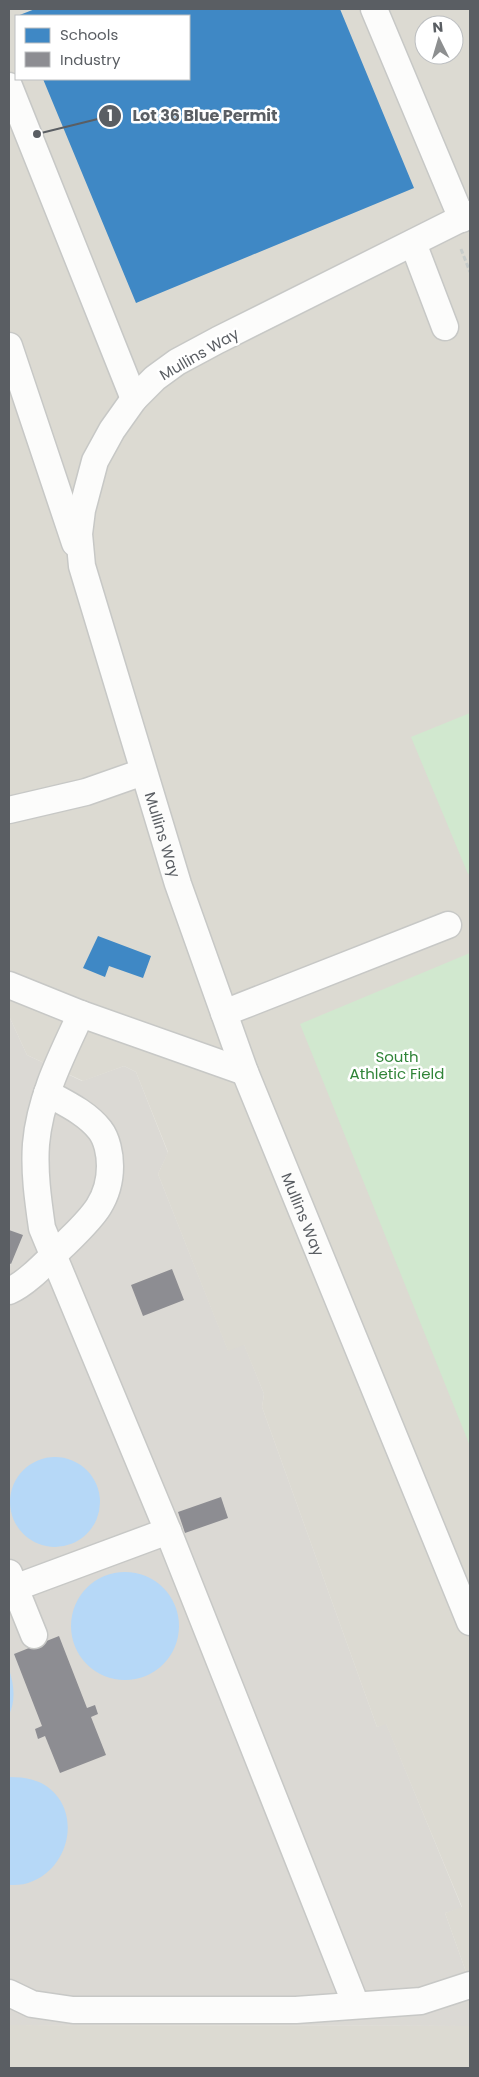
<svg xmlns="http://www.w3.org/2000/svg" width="479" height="2077" viewBox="0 0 479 2077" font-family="Poppins,sans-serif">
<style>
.industrial{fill:#dbd9d4}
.education{fill:#dcdad2;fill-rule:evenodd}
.green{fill:#d1e8cf}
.water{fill:#b6d8f7}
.schools{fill:#3f88c5}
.industry{fill:#8d8d92}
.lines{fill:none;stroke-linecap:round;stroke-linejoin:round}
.minor-casing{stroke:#c7c8c6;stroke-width:29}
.path{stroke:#c7ccca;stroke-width:3;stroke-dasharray:5 2.5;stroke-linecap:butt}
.minor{stroke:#fcfcfb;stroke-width:26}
.labels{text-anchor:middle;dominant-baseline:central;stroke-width:5;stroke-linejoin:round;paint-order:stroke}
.street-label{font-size:15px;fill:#5a5e63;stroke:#fff}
.park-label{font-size:15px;fill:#308438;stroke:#fff}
.leader{fill:none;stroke:#5a5e63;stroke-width:2}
.callout-dot{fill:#5a5e63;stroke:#fff;stroke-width:2}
.mark-label{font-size:15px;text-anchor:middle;font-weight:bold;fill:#fff}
.callout-label{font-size:16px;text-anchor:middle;font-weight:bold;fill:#5a5e63;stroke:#fff;stroke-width:5;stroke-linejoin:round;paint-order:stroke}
</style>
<rect width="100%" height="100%" fill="#ebeae4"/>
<path class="industrial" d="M 9,1016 L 27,1055 L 82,1081 L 124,1066 L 136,1072 L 168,1153 L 158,1174 L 228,1350 L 244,1344 L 264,1394 L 262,1407 L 377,1727 L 386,1723 L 462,1908 L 445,1913 L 470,1983 L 470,2026 L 9,2025 Z"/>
<path class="education" d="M 9,9 L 470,9 L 470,1983 L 445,1913 L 462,1907 L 386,1724 L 377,1727 L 262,1407 L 264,1394 L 244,1345 L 228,1351 L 158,1174 L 168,1152 L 136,1072 L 124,1066 L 83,1081 L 27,1055 L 9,1016 ZM 16,16 L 189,16 L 189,79 L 16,79 ZM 424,25 L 454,25 L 454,55 L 424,55 Z
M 9,2025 L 470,2026 L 470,2068 L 9,2068 Z"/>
<path class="green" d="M 470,713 L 470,873 L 468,874 L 411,737 Z
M 470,953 L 470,1446 L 300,1024 Z"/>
<path class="water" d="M10 1502a45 45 0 1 1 90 0a45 45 0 1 1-90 0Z
M71 1626a54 54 0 1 1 108 0a54 54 0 1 1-108 0Z
M 9,1669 C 14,1685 16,1700 9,1715 Z
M 9,1777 C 19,1777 29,1778 39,1782 C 84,1803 73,1869 28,1883 C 22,1885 15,1885 9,1885 Z"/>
<path class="schools" d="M 35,9 L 340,9 L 414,188 L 136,303 L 43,79 L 189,79 L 189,16 L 17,16 Z
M 98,936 L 151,956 L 143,978 L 109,966 L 105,977 L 83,968 Z"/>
<path class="industry" d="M 9,1230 L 23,1235 L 11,1264 L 9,1263 Z
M 172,1269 L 184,1300 L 143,1316 L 131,1285 Z
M 221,1497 L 228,1518 L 185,1533 L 178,1512 Z
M 59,1636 L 87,1708 L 95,1705 L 98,1714 L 91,1717 L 106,1755 L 60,1773 L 45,1736 L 38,1739 L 35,1729 L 42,1726 L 14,1654 Z"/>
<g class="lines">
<g class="minor-casing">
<g id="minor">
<path d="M 374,9 L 462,219"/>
<path d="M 9,86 L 134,399"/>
<path id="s1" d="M 470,214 L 218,340 L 177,362 L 155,378 L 134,399 L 112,430 L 95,461 L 82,510 L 79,534 L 82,566 L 178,884 L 245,1072 L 470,1622"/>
<path d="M 413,243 L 445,327"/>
<path d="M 9,346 L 75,543"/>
<path d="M 9,810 L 86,792 L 143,772"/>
<path d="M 9,985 L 81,1014 L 245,1072"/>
<path d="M 224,1013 L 448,925"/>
<path d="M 81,1014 C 62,1055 40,1097 36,1144 C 34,1172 38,1200 42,1228 L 168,1531 L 356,2005"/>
<path d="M 9,1291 C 28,1283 49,1259 64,1245 C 89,1220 110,1203 110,1166 C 110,1154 107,1139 100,1130 C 87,1113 65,1103 47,1093"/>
<path d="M 9,1573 L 34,1635"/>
<path d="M 9,1590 L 168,1531"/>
<path d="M 9,1993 L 32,2004 L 73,2010 L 296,2010 L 421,2001 L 470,1985"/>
</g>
</g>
<path class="path" d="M 461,249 L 470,272"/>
<use href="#minor" class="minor"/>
</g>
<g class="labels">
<g class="street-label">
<text transform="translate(199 354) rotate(-30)">Mullins Way</text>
<text stroke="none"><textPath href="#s1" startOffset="846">Mullins Way</textPath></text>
<text stroke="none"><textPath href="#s1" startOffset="1251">Mullins Way</textPath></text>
</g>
<g class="park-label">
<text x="397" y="1056">South<tspan x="397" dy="17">Athletic Field</tspan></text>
</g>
</g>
<path class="leader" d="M37 134L110 116"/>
<g class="callout-dot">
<circle cx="37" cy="134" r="5"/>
<circle cx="110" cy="116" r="12"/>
</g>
<g class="mark-label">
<text x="110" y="121">1</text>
</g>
<g class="callout-label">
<text x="205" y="121">Lot 36 Blue Permit</text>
</g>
<rect width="479" height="2077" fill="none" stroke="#5a5e63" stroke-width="20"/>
<rect x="15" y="15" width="175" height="65" fill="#ffffff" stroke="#bdbfc1"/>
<rect x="25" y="28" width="25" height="15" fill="#3f88c5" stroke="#bdbfc1"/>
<text x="60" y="40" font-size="15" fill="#5a5e63">Schools</text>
<rect x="25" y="52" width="25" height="15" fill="#8d8d92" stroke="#bdbfc1"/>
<text x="60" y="65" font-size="15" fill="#5a5e63">Industry</text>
<g transform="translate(439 40) rotate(355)"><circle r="24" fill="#ffffff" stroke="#bdbfc1"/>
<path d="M0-4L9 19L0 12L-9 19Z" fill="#8d8f90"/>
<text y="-8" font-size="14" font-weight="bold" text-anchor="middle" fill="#5a5e63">N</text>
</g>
</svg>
